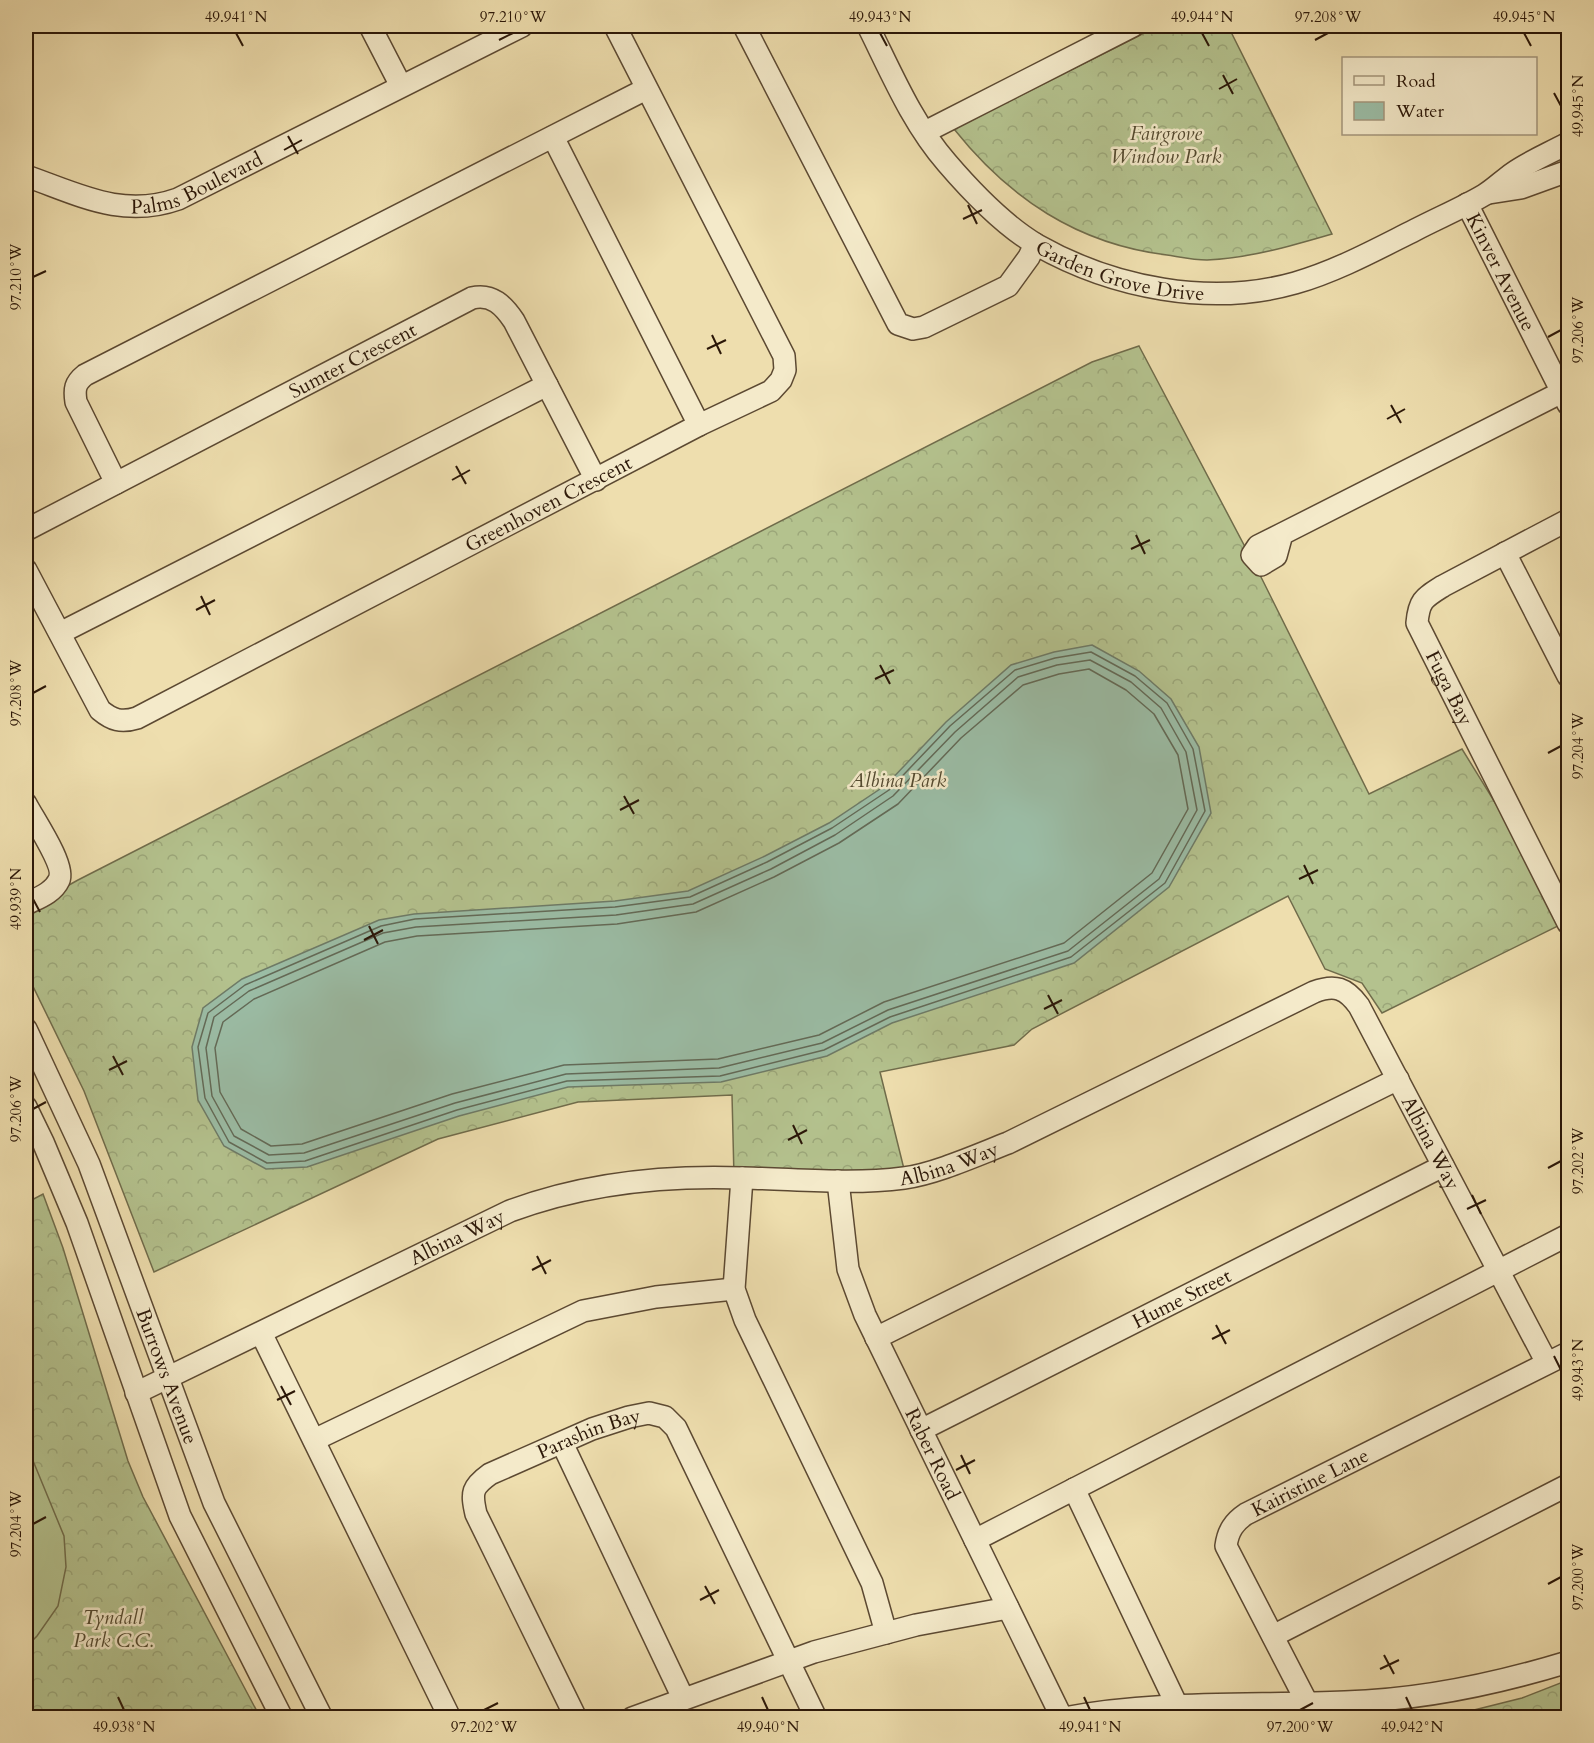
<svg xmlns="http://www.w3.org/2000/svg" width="1594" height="1743" viewBox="0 0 1594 1743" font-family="Cardo,serif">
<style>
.forest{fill:url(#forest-crowns);stroke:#706c4b;stroke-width:1.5}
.pitch{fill:#b4c28e;stroke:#706c4b;stroke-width:1.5}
.water{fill:#9bbda6;stroke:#6e7b67;stroke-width:1.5}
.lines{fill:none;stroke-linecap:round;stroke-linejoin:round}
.shore{stroke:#636a57;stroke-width:1.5}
.minor-casing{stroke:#5c4932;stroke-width:24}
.minor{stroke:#f4eaca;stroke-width:21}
.ticks{fill:none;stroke:#2b1708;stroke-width:2}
.labels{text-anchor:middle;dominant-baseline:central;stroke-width:5;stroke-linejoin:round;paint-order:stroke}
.park-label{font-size:20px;font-style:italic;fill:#544a30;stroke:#f4eaca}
.street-label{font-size:20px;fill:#2b1708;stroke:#f4eaca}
.neatline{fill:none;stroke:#2b1708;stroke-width:2}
.ticks-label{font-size:15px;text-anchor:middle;fill:#2b1708}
</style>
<defs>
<pattern id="forest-crowns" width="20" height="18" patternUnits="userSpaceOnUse" patternTransform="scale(1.5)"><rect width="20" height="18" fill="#b4c28e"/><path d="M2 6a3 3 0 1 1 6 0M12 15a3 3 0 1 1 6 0" fill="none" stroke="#9ba679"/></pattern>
</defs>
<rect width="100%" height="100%" fill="#eedeae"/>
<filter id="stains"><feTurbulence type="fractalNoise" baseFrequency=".00333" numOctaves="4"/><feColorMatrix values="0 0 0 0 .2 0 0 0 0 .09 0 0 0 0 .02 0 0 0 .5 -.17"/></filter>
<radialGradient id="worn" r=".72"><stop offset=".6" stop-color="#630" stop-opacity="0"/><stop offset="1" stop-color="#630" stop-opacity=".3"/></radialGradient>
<path class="forest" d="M 1158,26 L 1228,26 L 1332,234 C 1291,246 1250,258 1207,260 C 1194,260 1180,257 1167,255 C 1077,244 1009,198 954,129 Z
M 1139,346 L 1262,579 L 1369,794 L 1462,749 L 1568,921 L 1382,1013 L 1362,983 L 1325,969 L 1288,896 L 1032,1029 L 1014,1045 L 880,1072 L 904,1169 L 734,1177 L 732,1095 L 578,1102 L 438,1139 L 154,1272 L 84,1091 L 26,972 L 26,909 L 78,880 L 1092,362 Z
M 43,1194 L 63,1248 L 128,1461 L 143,1497 L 260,1717 L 26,1717 L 26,1203 Z
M 1568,1680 L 1568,1717 L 1446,1717 L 1522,1698 Z"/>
<path class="pitch" d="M 29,1451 L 64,1536 L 66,1567 L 58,1606 L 37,1636 L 26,1647 L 26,1453 Z"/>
<path class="water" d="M 1092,645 L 1139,671 L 1171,699 L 1199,747 L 1211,813 L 1169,887 L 1074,963 L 892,1023 L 827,1056 L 721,1082 L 568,1087 L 459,1116 L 307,1167 L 266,1169 L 224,1146 L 198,1100 L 192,1047 L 203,1008 L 242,979 L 379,920 L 414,914 L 615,901 L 688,891 L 765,856 L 829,823 L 886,785 L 946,722 L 1011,665 L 1054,652 Z"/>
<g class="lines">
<path class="shore" d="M 1091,652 L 1135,676 L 1167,703 L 1193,749 L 1205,811 L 1165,883 L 1071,957 L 890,1017 L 824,1050 L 720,1076 L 567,1081 L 457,1110 L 305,1161 L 267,1163 L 229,1142 L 205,1098 L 198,1047 L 208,1013 L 245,985 L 381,926 L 415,919 L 615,907 L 690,897 L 767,862 L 832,828 L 889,790 L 950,726 L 1015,670 L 1055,658 Z
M 1090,660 L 1131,682 L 1161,708 L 1186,752 L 1197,810 L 1159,879 L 1068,951 L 888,1010 L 822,1043 L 719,1068 L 566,1074 L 455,1103 L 304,1153 L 269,1155 L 234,1136 L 212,1096 L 206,1048 L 214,1017 L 249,991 L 383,933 L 416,927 L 616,915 L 693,904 L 771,869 L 835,835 L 893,796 L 955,732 L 1018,677 L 1057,665 Z
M 1089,669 L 1126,690 L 1154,714 L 1178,755 L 1188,809 L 1152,873 L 1064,943 L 884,1002 L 819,1035 L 718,1059 L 564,1065 L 452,1094 L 302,1144 L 271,1146 L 241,1129 L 220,1092 L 215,1048 L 223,1022 L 254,999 L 385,942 L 417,936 L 617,924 L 696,912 L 774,877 L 839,843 L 898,804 L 961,738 L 1023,685 L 1059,674 Z"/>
<g class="minor-casing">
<g id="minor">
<path d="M 370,26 L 401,86"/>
<path d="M 744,26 L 898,324 L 913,329 L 924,327 L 1008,286 L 1029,257 L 1035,244"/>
<path id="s1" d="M 868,26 C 891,72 912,123 947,163 C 971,191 1005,226 1037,245 C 1113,288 1210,307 1295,283 C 1337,271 1377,249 1415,230 C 1438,218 1462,208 1484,195 C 1494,189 1503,180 1513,173 C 1530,161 1550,153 1568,143"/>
<path d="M 925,132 L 1133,26"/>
<path d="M 553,137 L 699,425"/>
<path id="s2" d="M 26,176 C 78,194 122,219 178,199 L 522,26"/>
<path d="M 1489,193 L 1521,188 L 1568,171"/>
<path id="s3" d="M 1467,204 L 1568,404"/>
<path d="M 116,483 L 76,402 C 74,389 75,383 85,375 L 646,89"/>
<path id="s4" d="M 1568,520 L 1443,586 C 1424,598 1419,600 1417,623 L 1568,923"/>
<path id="s5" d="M 26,530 L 472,298 C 492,293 504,306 514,321 L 596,480"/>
<path d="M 1282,534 L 1276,556 L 1261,565 L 1252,555 L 1258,546 L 1282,534 L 1562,392"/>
<path d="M 1505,553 L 1568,676"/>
<path id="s6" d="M 26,570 L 100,710 C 112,720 121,723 137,718 L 699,425 L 771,391 L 781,380 L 785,370 L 784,356 L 615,26"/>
<path d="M 60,633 L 547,385"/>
<path d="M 26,804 C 33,818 66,866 59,880 C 53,893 38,898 26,904"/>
<path id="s7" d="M 26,1029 L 89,1164 L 214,1503 L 322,1718"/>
<path d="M 26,1107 L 43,1142 L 77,1223 L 180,1516 L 282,1718"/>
<path d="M 742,1178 L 734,1289 L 745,1320 L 872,1583 L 886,1633"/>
<path id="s8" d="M 838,1181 L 848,1269 L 865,1315 L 1062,1718"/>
<path d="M 261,1333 L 450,1718"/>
<path d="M 876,1338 L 1398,1079"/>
<path id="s9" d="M 136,1393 L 510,1211 C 585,1183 664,1175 744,1178 C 797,1179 851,1185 904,1178 C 935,1174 977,1155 1008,1143 L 1314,992 C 1335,984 1346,988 1359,1006 L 1547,1363"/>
<path id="s10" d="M 921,1430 L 1443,1166"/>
<path d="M 314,1440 L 583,1311 L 656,1297 L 734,1289"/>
<path d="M 562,1443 L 683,1698"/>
<path d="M 1074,1489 L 1182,1716"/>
<path d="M 975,1540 L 1568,1235"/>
<path d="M 1273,1636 L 1568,1485"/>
<path id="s11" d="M 576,1718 L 476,1514 C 471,1492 472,1487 490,1474 L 592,1429 L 629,1417 L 649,1413 L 665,1417 L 676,1428 L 816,1718"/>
<path d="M 632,1718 L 814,1652 L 916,1625 L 1008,1608"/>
<path d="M 1064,1718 C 1157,1700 1252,1706 1345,1702 C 1421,1700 1496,1684 1568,1662"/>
<path id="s12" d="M 1315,1718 L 1226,1546 C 1228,1531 1234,1522 1246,1514 L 1568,1353"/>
</g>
</g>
<use href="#minor" class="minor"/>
</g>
<path class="ticks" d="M 236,33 L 243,46M 880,33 L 887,46M 1202,33 L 1209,46M 1524,33 L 1531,46M 499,40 L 513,33M 1315,40 L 1328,33M 1223,75 L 1233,94M 1219,89 L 1237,79M 1554,93 L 1561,106M 288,136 L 298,154M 284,150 L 302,140M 968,205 L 977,224M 963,219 L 982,210M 33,277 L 46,271M 712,335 L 721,354M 1548,337 L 1561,330M 707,349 L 726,340M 1391,405 L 1401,423M 1387,419 L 1405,409M 456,466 L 466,484M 452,480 L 470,470M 1136,535 L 1145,554M 1131,549 L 1150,540M 201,596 L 210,615M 196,610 L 215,600M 880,665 L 890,684M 875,679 L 894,670M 33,693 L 46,686M 1548,753 L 1561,746M 624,796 L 634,814M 620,810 L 639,800M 1304,865 L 1313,884M 1299,879 L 1318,870M 33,899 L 40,912M 369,926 L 378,944M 364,940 L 383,930M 1048,995 L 1058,1014M 1044,1009 L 1062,1000M 113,1056 L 123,1075M 109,1070 L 127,1061M 33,1109 L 46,1102M 793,1125 L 802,1144M 788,1140 L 807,1130M 1548,1168 L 1561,1161M 1472,1195 L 1481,1214M 1467,1209 L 1486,1200M 537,1256 L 546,1274M 532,1270 L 551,1260M 1216,1325 L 1226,1344M 1212,1339 L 1230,1330M 1554,1356 L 1561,1370M 281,1386 L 291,1405M 277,1400 L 295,1391M 961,1455 L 970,1474M 956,1470 L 975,1460M 33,1524 L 46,1517M 1548,1584 L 1561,1577M 705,1586 L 715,1604M 700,1600 L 719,1590M 1384,1655 L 1394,1674M 1380,1669 L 1399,1660M 118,1697 L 124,1710M 762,1697 L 768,1710M 1084,1697 L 1090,1710M 1406,1697 L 1412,1710M 484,1710 L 498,1703M 1300,1710 L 1313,1703"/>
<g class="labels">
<g class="park-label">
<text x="1166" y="133">Fairgrove<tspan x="1166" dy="23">Window Park</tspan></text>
<text x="898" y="780">Albina Park</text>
<text x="113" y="1617">Tyndall<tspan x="113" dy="23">Park C.C.</tspan></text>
</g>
<g class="street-label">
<text stroke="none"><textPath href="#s2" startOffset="180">Palms Boulevard</textPath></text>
<text stroke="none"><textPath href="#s1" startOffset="369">Garden Grove Drive</textPath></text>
<text stroke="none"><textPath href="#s3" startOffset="76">Kinver Avenue</textPath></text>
<text stroke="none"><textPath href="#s5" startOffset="368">Sumter Crescent</textPath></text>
<text stroke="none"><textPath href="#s6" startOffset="662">Greenhoven Crescent</textPath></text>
<text stroke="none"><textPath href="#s4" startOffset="262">Fuga Bay</textPath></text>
<text stroke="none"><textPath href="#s9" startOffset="1472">Albina Way</textPath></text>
<text stroke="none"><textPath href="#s9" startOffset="861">Albina Way</textPath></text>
<text stroke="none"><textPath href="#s9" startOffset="357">Albina Way</textPath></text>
<text stroke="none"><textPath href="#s10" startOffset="292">Hume Street</textPath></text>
<text stroke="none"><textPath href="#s7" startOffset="375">Burrows Avenue</textPath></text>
<text stroke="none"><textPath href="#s11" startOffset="381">Parashin Bay</textPath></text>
<text stroke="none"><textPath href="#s8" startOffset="292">Raber Road</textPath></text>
<text stroke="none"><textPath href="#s12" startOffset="304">Kairistine Lane</textPath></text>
</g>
</g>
<rect width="1594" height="1743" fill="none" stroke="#eedeae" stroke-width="66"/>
<rect x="1342" y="57" width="195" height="78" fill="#f4eaca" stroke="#a4967c" stroke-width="1.5"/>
<rect x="1354" y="76" width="30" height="9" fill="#f4eaca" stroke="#a4967c" stroke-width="1.5"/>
<text x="1396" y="87" font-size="18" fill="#2b1708">Road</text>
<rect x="1354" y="102" width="30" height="18" fill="#9bbda6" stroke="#a4967c" stroke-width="1.5"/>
<text x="1396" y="117" font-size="18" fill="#2b1708">Water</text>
<rect x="33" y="33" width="1528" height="1677" class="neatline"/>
<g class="ticks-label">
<text x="236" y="22">49.941°N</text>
<text x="513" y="22">97.210°W</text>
<text x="880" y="22">49.943°N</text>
<text x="1202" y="22">49.944°N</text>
<text x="1328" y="22">97.208°W</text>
<text x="1524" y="22">49.945°N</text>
<text transform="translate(1578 106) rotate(-90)" y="5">49.945°N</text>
<text transform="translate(16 277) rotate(-90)" y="5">97.210°W</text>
<text transform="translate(1578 330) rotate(-90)" y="5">97.206°W</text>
<text transform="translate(16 693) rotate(-90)" y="5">97.208°W</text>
<text transform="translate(1578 746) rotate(-90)" y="5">97.204°W</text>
<text transform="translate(16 899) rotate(-90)" y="5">49.939°N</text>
<text transform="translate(16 1109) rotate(-90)" y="5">97.206°W</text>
<text transform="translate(1578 1161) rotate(-90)" y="5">97.202°W</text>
<text transform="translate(1578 1370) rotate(-90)" y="5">49.943°N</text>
<text transform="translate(16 1524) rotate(-90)" y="5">97.204°W</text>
<text transform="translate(1578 1577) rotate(-90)" y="5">97.200°W</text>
<text x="124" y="1732">49.938°N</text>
<text x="484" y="1732">97.202°W</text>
<text x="768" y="1732">49.940°N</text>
<text x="1090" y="1732">49.941°N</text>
<text x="1300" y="1732">97.200°W</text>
<text x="1412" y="1732">49.942°N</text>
</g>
<rect width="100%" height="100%" filter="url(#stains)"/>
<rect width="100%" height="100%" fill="url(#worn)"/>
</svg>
